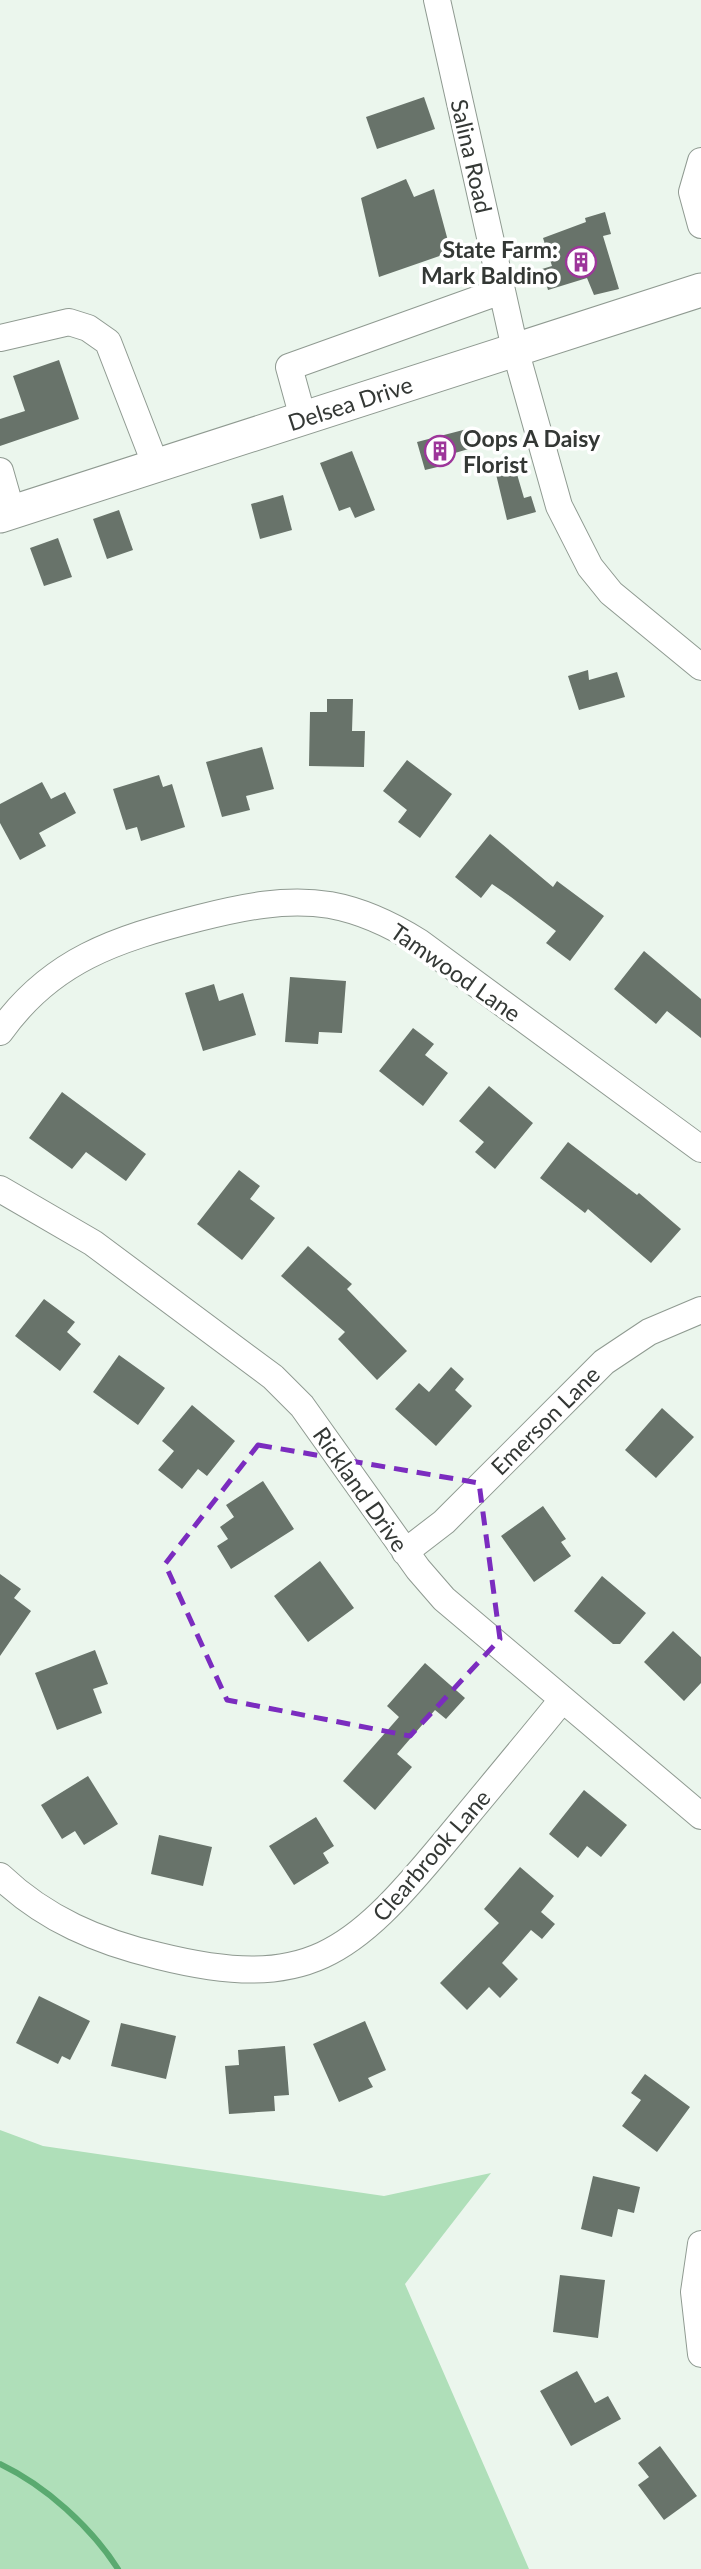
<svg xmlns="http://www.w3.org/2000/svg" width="701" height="2569" viewBox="0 0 701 2569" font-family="Lato,sans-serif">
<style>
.green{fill:#afdfb9}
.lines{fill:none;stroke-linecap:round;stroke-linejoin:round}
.stream{stroke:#5aaa70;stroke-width:6}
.building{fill:#68736a}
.minor-casing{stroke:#8f9a91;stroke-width:28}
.major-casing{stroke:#8f9a91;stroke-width:35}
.minor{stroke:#fff;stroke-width:26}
.major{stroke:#fff;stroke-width:33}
.marked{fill:none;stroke:#7b2cbf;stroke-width:5;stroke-dasharray:14 9;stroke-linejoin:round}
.labels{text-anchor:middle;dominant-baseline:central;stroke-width:7;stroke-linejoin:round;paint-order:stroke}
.street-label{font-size:23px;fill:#343835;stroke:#fff}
.poi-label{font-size:23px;font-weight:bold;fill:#343835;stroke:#fff;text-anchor:end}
</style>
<rect width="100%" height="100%" fill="#ebf6ed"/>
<path class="green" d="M 0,2130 L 43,2146 L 384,2196 L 491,2173 L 405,2284 L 529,2569 L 0,2569 Z"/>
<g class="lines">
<path class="stream" d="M 0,2464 C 46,2486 91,2527 118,2569"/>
</g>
<path class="building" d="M 424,97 L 435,129 L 377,149 L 366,117 Z
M 406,179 L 414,197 L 434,189 L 451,252 L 379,277 L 361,198 Z
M 605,212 L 611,234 L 603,236 L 619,289 L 594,295 L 587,278 L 548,290 L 542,269 L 552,266 L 543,238 L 586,222 L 585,218 Z
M 59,360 L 79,419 L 0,446 L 0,419 L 25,411 L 13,376 Z
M 467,429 L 472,448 L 448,455 L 450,464 L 425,470 L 417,442 Z
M 352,451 L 375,510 L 355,518 L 350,507 L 339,511 L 320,463 Z
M 514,464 L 524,498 L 531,496 L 536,512 L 507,520 L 495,470 Z
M 283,495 L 292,530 L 260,539 L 251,504 Z
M 119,510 L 133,550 L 107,559 L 93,519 Z
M 58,538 L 72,577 L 44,586 L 30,548 Z
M 588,670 L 589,680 L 617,672 L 625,697 L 579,710 L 568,676 Z
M 327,699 L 353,699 L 352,731 L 365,731 L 364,767 L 309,766 L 310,712 L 327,712 Z
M 262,747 L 274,789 L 246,796 L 250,810 L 222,817 L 206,762 Z
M 407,760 L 452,794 L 420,838 L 398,822 L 407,810 L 383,791 Z
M 159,775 L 163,787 L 172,784 L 185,827 L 141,841 L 137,827 L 126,830 L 113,789 Z
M 42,782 L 51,799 L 65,792 L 76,813 L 39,833 L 46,846 L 20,860 L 0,823 L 0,804 Z
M 490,834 L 553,887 L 557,881 L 604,916 L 570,961 L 546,943 L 556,931 L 511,897 L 492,884 L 481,898 L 455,877 Z
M 644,951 L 701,999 L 701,1038 L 667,1011 L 656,1024 L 614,989 Z
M 290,977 L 346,981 L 342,1033 L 319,1032 L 318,1044 L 285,1042 Z
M 214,984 L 219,1001 L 243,993 L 256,1035 L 203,1051 L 185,993 Z
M 413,1028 L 434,1044 L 425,1055 L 448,1073 L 423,1106 L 379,1071 Z
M 489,1086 L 533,1123 L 495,1169 L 475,1152 L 484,1142 L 459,1121 Z
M 62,1092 L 146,1154 L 126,1181 L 86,1152 L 72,1169 L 29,1138 Z
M 568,1142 L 637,1195 L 639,1193 L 681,1229 L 651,1263 L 588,1209 L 585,1213 L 540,1178 Z
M 239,1170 L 260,1186 L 250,1199 L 275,1218 L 242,1260 L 197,1224 Z
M 308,1246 L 352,1284 L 347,1289 L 407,1351 L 377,1380 L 338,1339 L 345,1332 L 281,1276 Z
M 44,1299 L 75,1322 L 67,1332 L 81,1344 L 60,1371 L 15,1336 Z
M 119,1355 L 165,1388 L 138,1425 L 93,1392 Z
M 451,1367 L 464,1379 L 455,1390 L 472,1406 L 436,1446 L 395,1409 L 419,1383 L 429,1392 Z
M 192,1405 L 235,1441 L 207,1476 L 198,1469 L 182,1489 L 158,1470 L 174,1451 L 162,1441 Z
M 662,1408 L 694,1437 L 656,1478 L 625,1450 Z
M 263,1481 L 294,1529 L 231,1569 L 217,1546 L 228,1539 L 220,1527 L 234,1517 L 226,1505 Z
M 543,1506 L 566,1539 L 561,1542 L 571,1556 L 534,1582 L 501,1536 Z
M 320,1561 L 354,1608 L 308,1642 L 274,1596 Z
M 0,1574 L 21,1589 L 14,1598 L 31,1611 L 0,1656 Z
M 602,1576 L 646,1613 L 620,1644 L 613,1644 L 574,1611 Z
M 673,1631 L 701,1657 L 701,1683 L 684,1701 L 644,1662 Z
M 95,1650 L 108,1684 L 93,1689 L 102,1713 L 57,1730 L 35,1673 Z
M 425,1663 L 465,1698 L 446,1719 L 435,1710 L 397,1754 L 412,1767 L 375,1810 L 343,1781 L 399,1717 L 387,1706 Z
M 88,1776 L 118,1824 L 84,1845 L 75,1831 L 62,1839 L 41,1805 Z
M 584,1790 L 627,1825 L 601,1857 L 587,1846 L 578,1858 L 549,1834 Z
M 316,1817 L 334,1846 L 323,1853 L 329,1863 L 294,1885 L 269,1846 Z
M 159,1835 L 212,1847 L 203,1886 L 151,1874 Z
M 520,1867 L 554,1896 L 541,1912 L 555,1924 L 542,1939 L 531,1930 L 502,1963 L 518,1979 L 500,1998 L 489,1987 L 467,2010 L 440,1983 L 499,1923 L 484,1909 Z
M 39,1996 L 90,2021 L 70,2060 L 62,2056 L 58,2064 L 16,2043 Z
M 365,2021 L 386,2070 L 368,2078 L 373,2087 L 339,2102 L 313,2044 Z
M 121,2023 L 176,2036 L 166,2079 L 111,2066 Z
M 285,2046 L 289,2095 L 274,2096 L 275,2111 L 229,2114 L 225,2066 L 239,2065 L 238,2050 Z
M 645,2074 L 690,2107 L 657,2152 L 622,2126 L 641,2100 L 631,2093 Z
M 593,2176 L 640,2187 L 634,2213 L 618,2209 L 612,2237 L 581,2229 Z
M 560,2275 L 605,2280 L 598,2338 L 553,2332 Z
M 577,2371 L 595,2403 L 608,2396 L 621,2419 L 571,2446 L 540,2391 Z
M 660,2446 L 697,2496 L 664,2520 L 638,2485 L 649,2477 L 638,2463 Z"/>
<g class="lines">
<g class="minor-casing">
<path id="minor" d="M 437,0 L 515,349 L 559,506 L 590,567 L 611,593 L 701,667
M 701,161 L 692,192 L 701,225
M 0,338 L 69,322 L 88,328 L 108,342 L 156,466
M 303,418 L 289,367 L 501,291
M 0,471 L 12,513
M 0,1032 C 51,960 116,939 199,918 C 243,907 285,898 330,905 C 363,911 392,925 419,942 L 701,1149
M 0,1189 L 93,1243 L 273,1377 L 302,1406 L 418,1569 L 444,1599 L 701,1816
M 405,1552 L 444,1522 L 604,1362 L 649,1332 L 701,1310
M 0,1876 C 45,1919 99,1942 159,1956 C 308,1993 352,1954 444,1843 C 483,1796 523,1748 562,1700
M 701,2244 L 694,2292 L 701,2354"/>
</g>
<g class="major-casing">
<path id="major" d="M 0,516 L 701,290"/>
</g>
<use href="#minor" class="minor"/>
<use href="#major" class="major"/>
</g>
<path class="marked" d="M 258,1445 L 479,1483 L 500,1639 L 410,1736 L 227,1700 L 165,1564 Z"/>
<defs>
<g id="building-ring" transform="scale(1.575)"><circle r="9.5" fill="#fff" stroke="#9d369a" stroke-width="1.5"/><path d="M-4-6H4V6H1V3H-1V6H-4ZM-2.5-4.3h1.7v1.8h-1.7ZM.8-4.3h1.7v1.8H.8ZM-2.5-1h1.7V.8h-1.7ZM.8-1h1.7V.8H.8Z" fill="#9d369a"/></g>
</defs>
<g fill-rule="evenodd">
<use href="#building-ring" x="581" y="262"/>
<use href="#building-ring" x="440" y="451"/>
</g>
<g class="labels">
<g class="street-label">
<text transform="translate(472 156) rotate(77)">Salina Road</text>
<text transform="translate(350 403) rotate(-18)">Delsea Drive</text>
<text transform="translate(456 972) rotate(35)">Tamwood Lane</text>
<text transform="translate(545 1420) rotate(-45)">Emerson Lane</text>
<text transform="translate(361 1489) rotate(55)">Rickland Drive</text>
<text transform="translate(431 1855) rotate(-49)">Clearbrook Lane</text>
</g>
<g class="poi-label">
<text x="558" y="249">State Farm:<tspan x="558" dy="26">Mark Baldino</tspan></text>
<text x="463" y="438" text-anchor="start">Oops A Daisy<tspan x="463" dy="26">Florist</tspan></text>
</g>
</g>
</svg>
